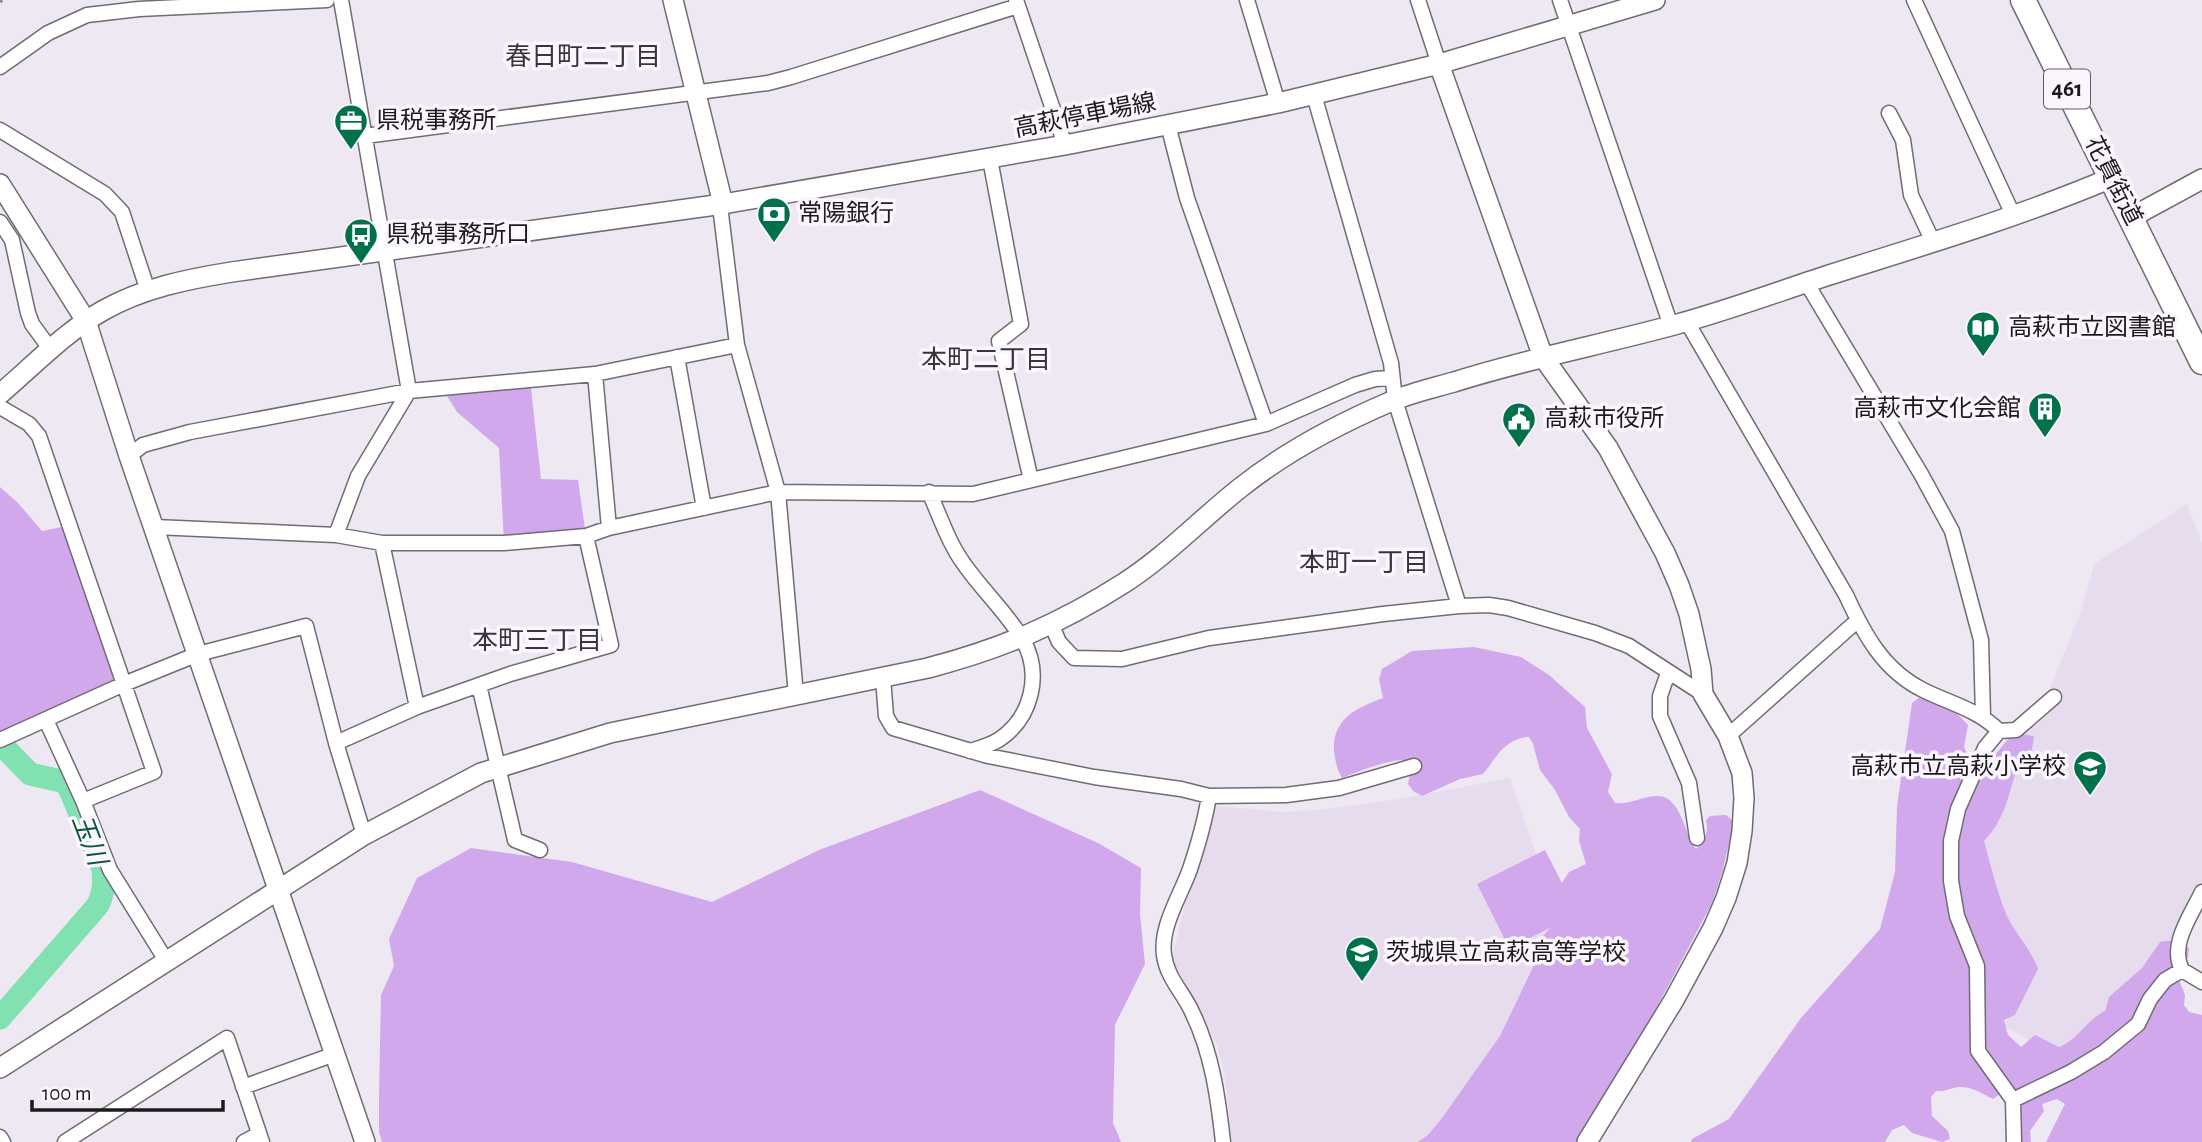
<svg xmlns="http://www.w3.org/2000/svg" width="2202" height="1142" viewBox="0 0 2202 1142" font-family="'Alegreya Sans','Noto Sans JP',sans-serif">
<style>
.built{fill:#e6dced}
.green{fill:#d1a8ec}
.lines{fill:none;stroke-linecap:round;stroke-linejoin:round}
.river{stroke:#81e1b1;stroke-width:23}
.street-casing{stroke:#716b74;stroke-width:17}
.secondary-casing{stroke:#716b74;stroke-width:22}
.highway-casing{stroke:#716b74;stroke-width:27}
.street{stroke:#fff;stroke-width:14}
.secondary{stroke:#fff;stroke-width:19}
.highway{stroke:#fff;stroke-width:24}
.rail{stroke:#8e8a91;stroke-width:3.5;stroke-dasharray:9 9;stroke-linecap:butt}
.labels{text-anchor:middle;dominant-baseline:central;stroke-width:7;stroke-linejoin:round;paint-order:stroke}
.shield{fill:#fbf6fe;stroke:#5f5c60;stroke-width:2}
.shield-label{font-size:23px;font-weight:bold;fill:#1c1a1d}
.street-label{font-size:24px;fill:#1c1a1d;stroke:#fbf6fe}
.poi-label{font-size:24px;fill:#1c1a1d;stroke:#fbf6fe;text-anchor:start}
.neighbourhood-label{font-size:26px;fill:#39343c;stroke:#fbf6fe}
.water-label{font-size:26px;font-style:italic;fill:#095739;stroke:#fbf6fe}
</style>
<rect width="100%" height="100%" fill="#eee8f3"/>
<path class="built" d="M 2187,504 L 2202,543 L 2202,883 L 2165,961 L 2056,1055 L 2004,1026 L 2032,966 L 1964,830 L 1992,764 L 2049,690 L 2081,612 L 2094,564 Z
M 1510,778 L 1566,942 L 1477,1095 L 1419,1142 L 1232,1142 L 1225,1078 L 1218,1047 L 1172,958 L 1187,897 L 1216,806 L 1283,812 L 1325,809 L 1399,799 Z"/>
<path class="green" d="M 530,380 L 541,479 L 578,480 L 586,536 L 504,543 L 499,448 L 457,412 L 442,388 Z
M 0,487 L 18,503 L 42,531 L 66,526 L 120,685 L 8,735 L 0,732 Z
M 1474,647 L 1521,657 L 1549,675 L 1585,707 L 1587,728 L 1612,774 L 1608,792 L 1615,803 C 1630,805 1644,795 1659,796 C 1682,798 1685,837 1696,849 C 1705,841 1709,831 1706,820 L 1710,816 L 1726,815 L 1734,822 L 1723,869 L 1713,901 L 1646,1028 L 1608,1095 L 1577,1142 L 1418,1142 L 1428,1135 L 1442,1118 L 1500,1036 L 1537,959 L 1544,935 L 1550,928 L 1509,948 L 1477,884 L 1545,850 L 1562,883 L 1569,872 L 1586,864 L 1579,841 L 1580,829 L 1569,817 L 1555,790 L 1540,770 L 1533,744 L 1529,737 C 1504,739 1497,757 1483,774 L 1460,779 L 1422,796 L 1413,791 L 1408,784 L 1413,761 C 1395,756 1360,771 1342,778 C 1337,770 1335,760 1334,751 C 1332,719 1356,708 1383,698 L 1379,679 L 1382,669 L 1412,651 Z
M 1923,695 L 1953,709 L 1968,725 L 1964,747 L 1974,769 L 1990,761 L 2013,733 L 2034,736 L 2032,750 C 2009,770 2013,798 1998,822 C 1995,829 1989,835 1984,841 C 1991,866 1997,892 2007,916 C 2016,935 2031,949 2038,969 L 2015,1015 L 2004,1020 L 2008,1035 L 2021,1047 L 2035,1035 L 2059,1047 C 2077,1041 2087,1019 2105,1011 L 2109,997 L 2142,968 L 2160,942 C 2172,939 2179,941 2189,948 L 2188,956 L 2179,980 L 2185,995 L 2184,1005 L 2189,1012 L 2202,1015 L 2202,1142 L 2046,1142 L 2065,1104 L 2057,1099 L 2042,1104 L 2044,1111 L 2030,1131 L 2031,1142 L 2013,1142 L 2018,1113 L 2001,1093 L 1993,1099 C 1983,1094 1971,1086 1959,1087 C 1950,1088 1946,1092 1936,1091 L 1931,1097 L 1932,1116 L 1948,1131 L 1950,1139 L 1942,1142 L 1912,1133 L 1904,1125 L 1892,1130 L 1885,1142 L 1691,1142 L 1692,1139 L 1729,1119 L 1801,1018 L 1880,929 L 1895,872 L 1897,806 L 1912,703 Z
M 980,790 L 1098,843 L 1141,868 L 1140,914 L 1145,964 L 1115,1025 L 1113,1123 L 1121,1142 L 382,1142 L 379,1132 L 379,1097 L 381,995 L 394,966 L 389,939 L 417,878 L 471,848 L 572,862 L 712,902 L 819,850 Z"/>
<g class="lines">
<path class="river" d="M 0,1018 L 98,905 C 104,893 104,882 103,869 L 68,785 L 61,781 L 30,774 L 4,747"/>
<g class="street-casing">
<path id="street" d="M 1016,0 L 1065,145
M 1247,0 L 1278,103
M 1418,0 L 1439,64
M 1560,0 L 1671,326
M 1914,0 L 2014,217
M 0,67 L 48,33 L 87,15 L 139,9 L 327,0
M 1314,95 L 1391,363 L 1395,400 L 1459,606
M 1889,113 L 1903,140 L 1911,195 L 1933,242
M 1168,125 L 1187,198 L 1266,424
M 0,130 L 105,194 L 122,212 L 148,291
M 365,136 L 768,83 L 791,77 L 1018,6
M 990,159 L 1021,324 L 999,341 L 1031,480
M 723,204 L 721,214 L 737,345 L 778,492 L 796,695
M 0,222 L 12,240 L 28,313 L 32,324 L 51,350
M 1806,282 L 1921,474 L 1952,531 L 1981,640 L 1983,717
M 1687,322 L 1846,595 C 1864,634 1883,670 1923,690 C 1949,703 1979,710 1999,731 L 2016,730 L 2054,697
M 677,357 L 704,508
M 595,374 L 609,528
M 0,407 L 29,424 L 39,436 L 154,772 L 83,801
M 129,456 L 143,445 L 190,432 L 409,391 L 341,0
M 929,492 C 940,516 948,542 964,564 C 982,590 1007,613 1023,640 C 1042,674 1032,717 1000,739 C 991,745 980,748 970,751
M 155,527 L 336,535 L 382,543 L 504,543 L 586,536 L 609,528 L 778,492 L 973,494 L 1266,424 L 1355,385 L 1375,379 L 1391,378
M 336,535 L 358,476 L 409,391 L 595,374 L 737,345
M 382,543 L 417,707
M 1052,626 L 1059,642 L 1074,658 L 1122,659 L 1209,638 L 1383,614 L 1459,606 L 1489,605 L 1508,608 L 1595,633 L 1629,646 L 1703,694
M 1668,673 L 1660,696 L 1660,716 L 1689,783 L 1697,838
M 883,678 L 886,716 L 893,728 L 988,756 L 1094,777 L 1181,789 L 1209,796 L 1286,795 L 1339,788 L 1414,766
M 479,685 L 515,840 L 540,850
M 46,720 L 83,801 L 110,870 L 167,962
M 1999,731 L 1985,748 L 1958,809 L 1951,841 L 1951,881 L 1957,916 L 1977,966 L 1978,1051 L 2013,1100 L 2014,1142
M 1728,736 L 1858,620
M 0,740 L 124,684 L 198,654 L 306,626 L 336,743 L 364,835
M 336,743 L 417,707 L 510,674 L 611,645 L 586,536
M 1209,796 C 1205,821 1198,845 1190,869 C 1181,895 1160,926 1164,955 C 1167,978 1183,992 1192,1012 C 1212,1053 1218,1097 1223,1142
M 2182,970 L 2202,982
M 243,1087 L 335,1054
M 2013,1100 L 2071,1072 L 2104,1052 L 2138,1024 L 2150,999 L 2165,980 L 2182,970 C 2169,944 2191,916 2202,892
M 0,1137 L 3,1142
M 65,1142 L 227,1038 L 262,1142
M 244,1142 L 259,1134"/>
</g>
<g class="secondary-casing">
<path id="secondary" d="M 673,0 L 723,204
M 1439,64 L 1543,357 L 1608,448 L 1665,553 L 1679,585 L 1689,614 L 1701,669 L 1703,694 L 1728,736 L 1742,773 L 1744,798 L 1742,831 L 1737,863 L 1726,898 L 1713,928 L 1674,1000 L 1587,1142
M 0,184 L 86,321 L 129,456 L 365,1142
M 2132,217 L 2202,179
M 0,394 C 33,366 66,331 104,310 C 143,288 188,279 232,272 L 723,204 L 1065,145 L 1278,103 L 1439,64 L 1655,0
M 0,1068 L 364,835 L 481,773 L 610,733 L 928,668 C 1001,649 1060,624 1124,583 C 1166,556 1201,519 1240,488 C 1285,452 1338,424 1392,401 C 1411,393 1433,388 1454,382 C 1526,359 1600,345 1674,325 C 1726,311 1777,292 1829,275 C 1924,245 2019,217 2111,178"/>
</g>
<g class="highway-casing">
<path id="highway" d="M 2023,0 L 2202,362"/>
</g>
<use href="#street" class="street"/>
<use href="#secondary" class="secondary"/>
<use href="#highway" class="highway"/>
<path class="rail" d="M 0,2 L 2,0"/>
</g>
<defs>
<g id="office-pin" transform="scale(1.75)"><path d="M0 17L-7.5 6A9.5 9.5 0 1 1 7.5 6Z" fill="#00714a" stroke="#fbf6fe"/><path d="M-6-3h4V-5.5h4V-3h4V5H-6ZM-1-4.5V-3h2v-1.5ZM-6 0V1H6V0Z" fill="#fff"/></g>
<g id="bank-pin" transform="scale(1.75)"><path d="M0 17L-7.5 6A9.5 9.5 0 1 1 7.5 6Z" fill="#00714a" stroke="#fbf6fe"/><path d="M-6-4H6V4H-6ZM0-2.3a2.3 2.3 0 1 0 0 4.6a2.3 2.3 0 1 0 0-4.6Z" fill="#fff"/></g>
<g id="bus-pin" transform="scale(1.75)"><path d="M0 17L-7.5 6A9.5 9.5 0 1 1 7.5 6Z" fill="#00714a" stroke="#fbf6fe"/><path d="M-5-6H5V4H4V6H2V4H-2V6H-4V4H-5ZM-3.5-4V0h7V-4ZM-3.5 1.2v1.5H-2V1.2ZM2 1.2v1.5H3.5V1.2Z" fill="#fff"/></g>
<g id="library-pin" transform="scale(1.75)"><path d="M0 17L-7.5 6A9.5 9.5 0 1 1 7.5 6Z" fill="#00714a" stroke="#fbf6fe"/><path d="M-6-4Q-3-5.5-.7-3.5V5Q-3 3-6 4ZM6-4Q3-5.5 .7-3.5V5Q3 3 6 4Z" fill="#fff"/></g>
<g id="building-pin" transform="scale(1.75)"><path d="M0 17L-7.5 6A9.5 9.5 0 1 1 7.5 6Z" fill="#00714a" stroke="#fbf6fe"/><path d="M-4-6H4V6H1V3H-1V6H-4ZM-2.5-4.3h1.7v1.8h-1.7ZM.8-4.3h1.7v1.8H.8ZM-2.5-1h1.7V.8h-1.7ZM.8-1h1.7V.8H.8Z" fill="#fff"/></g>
<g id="civic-pin" transform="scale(1.75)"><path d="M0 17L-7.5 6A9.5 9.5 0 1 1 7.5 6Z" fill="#00714a" stroke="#fbf6fe"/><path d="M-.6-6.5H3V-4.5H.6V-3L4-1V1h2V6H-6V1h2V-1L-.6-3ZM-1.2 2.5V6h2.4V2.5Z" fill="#fff"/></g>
<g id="school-pin" transform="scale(1.75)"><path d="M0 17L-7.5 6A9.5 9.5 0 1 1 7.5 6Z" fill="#00714a" stroke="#fbf6fe"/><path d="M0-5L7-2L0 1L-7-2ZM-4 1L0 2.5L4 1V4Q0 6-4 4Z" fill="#fff"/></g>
</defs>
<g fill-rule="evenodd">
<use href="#office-pin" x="351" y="121"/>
<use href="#bank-pin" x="774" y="214"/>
<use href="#bus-pin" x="361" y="235"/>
<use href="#library-pin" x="1983" y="328"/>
<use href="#building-pin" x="2045" y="409"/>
<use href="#civic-pin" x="1519" y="419"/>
<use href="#school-pin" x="2090" y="767"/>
<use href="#school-pin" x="1362" y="953"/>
</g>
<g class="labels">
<rect class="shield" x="2044" y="69.5" width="46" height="39" rx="5"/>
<g class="shield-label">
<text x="2067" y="89">461</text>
</g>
<g class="street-label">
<text transform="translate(1085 116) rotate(-11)">高萩停車場線</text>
<text transform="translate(2113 181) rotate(63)">花貫街道</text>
</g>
<g class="poi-label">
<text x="376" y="121">県税事務所</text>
<text x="798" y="214">常陽銀行</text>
<text x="386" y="235">県税事務所口</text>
<text x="2008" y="328">高萩市立図書館</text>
<text x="2021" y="409" text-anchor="end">高萩市文化会館</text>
<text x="1544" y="419">高萩市役所</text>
<text x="2066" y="767" text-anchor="end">高萩市立高萩小学校</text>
<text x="1386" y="953">茨城県立高萩高等学校</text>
</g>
<g class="neighbourhood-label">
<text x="583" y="57">春日町二丁目</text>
<text x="986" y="360">本町二丁目</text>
<text x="1364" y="563">本町一丁目</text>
<text x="537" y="641">本町三丁目</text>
</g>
<g class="water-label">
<text transform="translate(89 840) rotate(69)">玉川</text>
</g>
</g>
<path d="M32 1100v10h191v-10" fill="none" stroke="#1c1a1d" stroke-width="3.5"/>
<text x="42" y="1100" font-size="21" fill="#1c1a1d" stroke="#fbf6fe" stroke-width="5" paint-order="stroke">100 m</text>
</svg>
